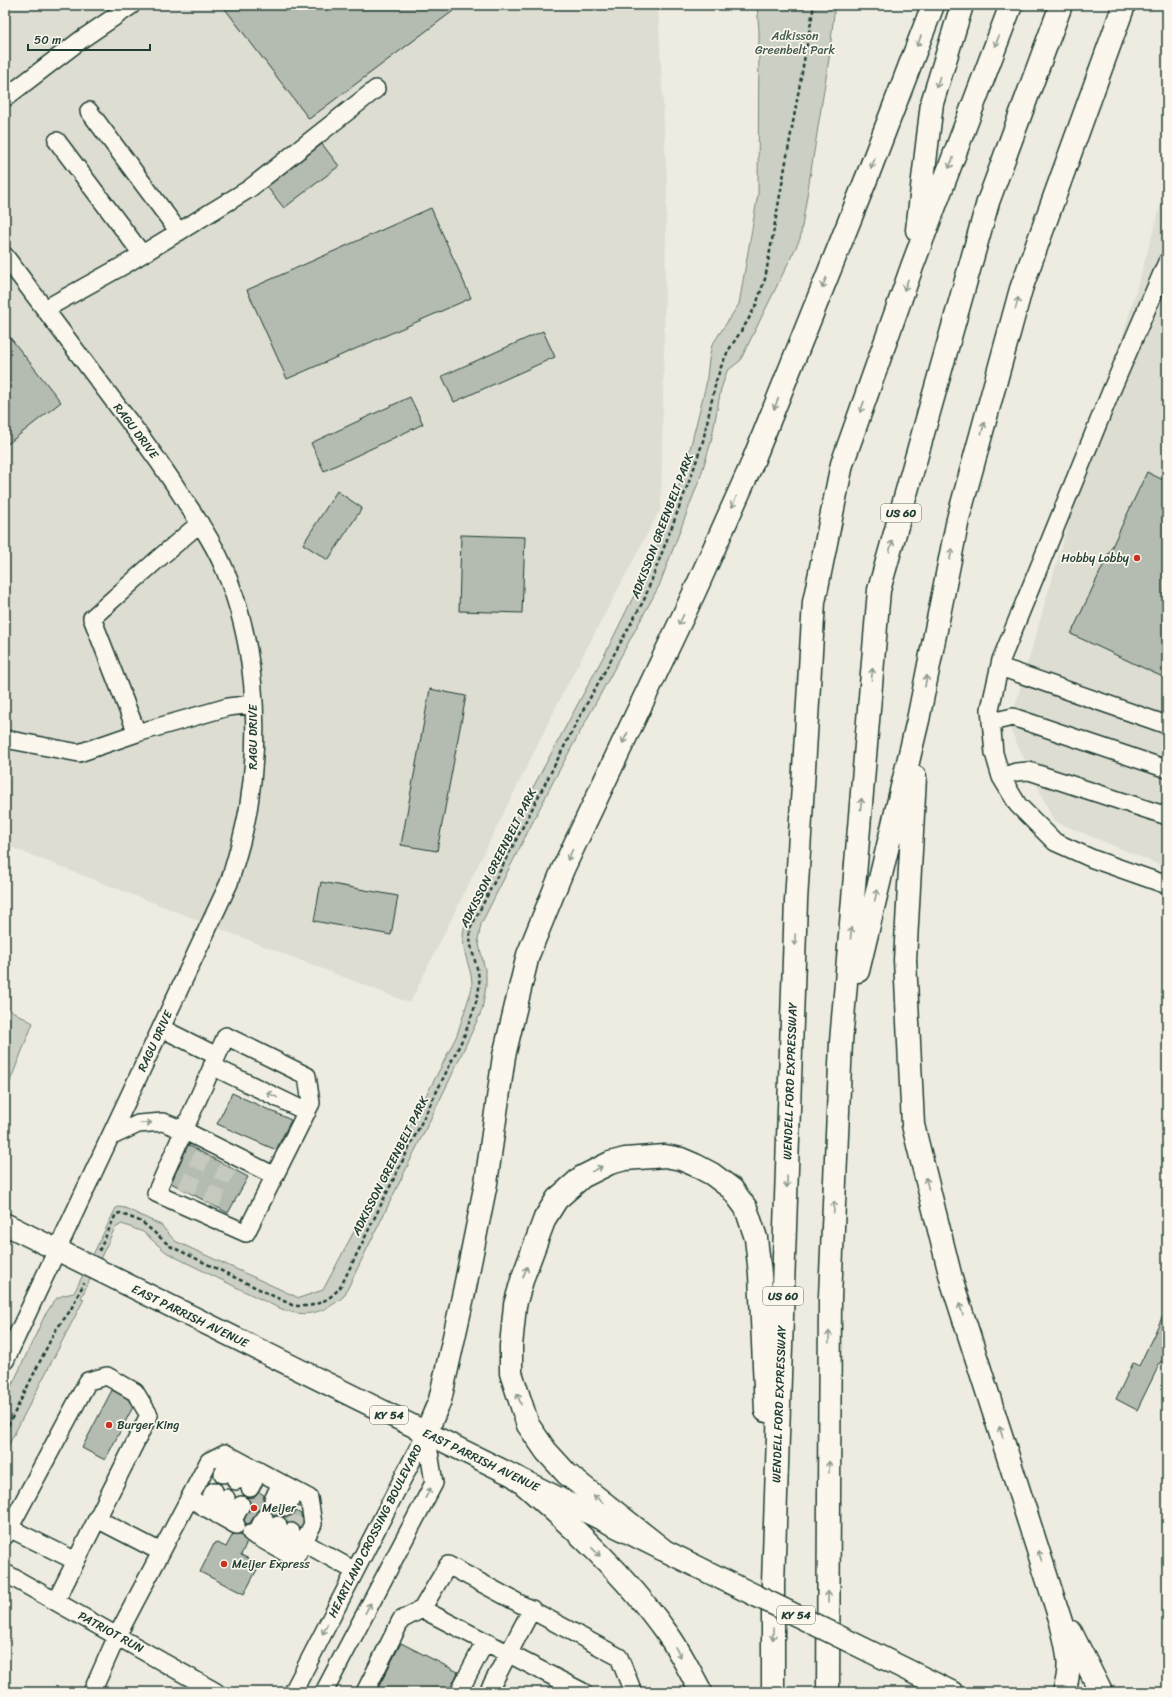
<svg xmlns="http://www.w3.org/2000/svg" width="1172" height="1697" viewBox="0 0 1172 1697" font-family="Sriracha,sans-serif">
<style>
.built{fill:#ddddd2}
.green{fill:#cbcfc4;stroke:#75867c}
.building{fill:#b4bbb0;stroke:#1f3d34}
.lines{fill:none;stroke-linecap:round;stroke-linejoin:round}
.minor-tunnel{stroke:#c5c9be;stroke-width:17;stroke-dasharray:17 8;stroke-linecap:butt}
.minor-casing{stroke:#1f3d34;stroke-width:20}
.major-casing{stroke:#1f3d34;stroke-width:24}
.highway-casing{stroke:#1f3d34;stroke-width:25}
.path{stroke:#1f3d34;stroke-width:2.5;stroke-dasharray:4 3;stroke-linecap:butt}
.minor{stroke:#fbf7ec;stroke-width:17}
.major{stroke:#fbf7ec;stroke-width:21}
.highway{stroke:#fbf7ec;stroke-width:22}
.major-bridge-casing{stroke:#1f3d34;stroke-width:24;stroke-linecap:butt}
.major-bridge{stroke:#fbf7ec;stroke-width:21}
.oneway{stroke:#8d9a90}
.poi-dot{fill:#c8321e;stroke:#fbf7ec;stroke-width:1.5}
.labels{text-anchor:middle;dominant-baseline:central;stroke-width:3.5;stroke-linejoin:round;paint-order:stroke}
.shield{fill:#fbf7ec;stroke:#61756b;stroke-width:1}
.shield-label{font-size:11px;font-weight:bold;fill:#1f3d34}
.park-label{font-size:12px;fill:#415a51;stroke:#fbf7ec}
.street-label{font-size:12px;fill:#1f3d34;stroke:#fbf7ec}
.poi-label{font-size:12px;fill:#1f3d34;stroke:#fbf7ec;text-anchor:start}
</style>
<rect width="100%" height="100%" fill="#eeece1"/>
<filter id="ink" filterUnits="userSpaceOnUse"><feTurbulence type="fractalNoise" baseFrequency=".025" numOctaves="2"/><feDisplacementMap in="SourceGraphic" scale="8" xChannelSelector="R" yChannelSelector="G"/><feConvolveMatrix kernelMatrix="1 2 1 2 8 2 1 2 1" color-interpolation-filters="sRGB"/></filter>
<g filter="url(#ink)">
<path class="built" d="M 5,5 L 658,5 L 667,182 L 661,508 L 563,693 L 410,1003 L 5,845 Z
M 1167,184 L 1167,868 L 1054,821 L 1009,727 Z"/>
<path class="green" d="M 757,5 L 835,5 L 829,59 L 800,239 L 740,361 L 727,371 L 721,389 L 711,442 L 700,478 L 659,586 L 554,780 L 481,924 L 478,940 L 486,974 L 486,986 L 482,1010 L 450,1079 L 344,1296 C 331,1308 314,1316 296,1313 C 282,1311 267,1302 254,1296 C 229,1284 204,1271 179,1259 L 166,1252 L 143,1232 L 122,1224 L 115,1228 L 81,1298 L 84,1299 L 5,1452 L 5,1400 L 45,1315 L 52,1304 L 57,1298 L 64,1295 L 74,1293 L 116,1208 L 119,1207 L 125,1208 L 161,1225 L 175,1241 L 299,1298 L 323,1290 L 440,1069 L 457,1035 L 472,988 C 473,971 463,956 463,939 C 462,916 487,881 495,858 L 608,648 L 649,565 L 668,520 L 688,457 L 706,385 L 709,359 L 712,345 L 739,304 L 758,194 L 759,31 Z
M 5,1007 L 33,1023 L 5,1094 Z"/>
<path class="building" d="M 222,5 L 461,5 L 309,119 Z
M 322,144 L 339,166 L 284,208 L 267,187 Z
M 431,208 L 471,298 L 287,379 L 247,290 Z
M 5,331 L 61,402 L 5,446 Z
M 543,331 L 555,357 L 454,402 L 442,376 Z
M 410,397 L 423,424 L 324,471 L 311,443 Z
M 1147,472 L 1167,482 L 1167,679 L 1071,634 Z
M 337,491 L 362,508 L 328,560 L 303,544 Z
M 461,535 L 525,537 L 522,613 L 459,611 Z
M 430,689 L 466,696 L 437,851 L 401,845 Z
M 321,882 L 398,896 L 391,935 L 314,921 Z
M 232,1093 L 291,1120 L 276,1150 L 217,1124 Z
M 188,1145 L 248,1177 L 228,1213 L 171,1183 Z
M 1167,1307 L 1167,1364 L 1161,1361 L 1137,1410 L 1116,1399 L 1133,1363 L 1139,1366 Z
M 112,1390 L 128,1399 L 133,1407 L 105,1460 L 82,1448 Z
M 259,1492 L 264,1495 L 263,1501 L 268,1509 L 277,1509 L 282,1515 L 287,1517 L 292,1516 L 296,1511 L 301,1514 L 302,1520 L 299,1526 L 295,1523 L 288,1523 L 282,1516 L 274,1516 L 269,1509 L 264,1508 L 258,1510 L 250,1523 L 246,1524 L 244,1520 L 251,1505 L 247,1497 L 255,1497 Z
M 233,1534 L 241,1534 L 243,1538 L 247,1542 L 241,1555 L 260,1564 L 244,1594 L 200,1572 L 215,1542 L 226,1547 Z
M 401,1643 L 458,1672 L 449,1692 L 376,1692 Z"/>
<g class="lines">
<path class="minor-tunnel" d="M 186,1191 L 203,1154
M 211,1204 L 228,1167
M 291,1532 L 300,1513"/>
<g class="minor-casing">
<path id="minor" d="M 5,98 L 82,39 L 132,5
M 89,111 L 179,232
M 57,141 L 142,254
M 5,256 C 46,310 87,365 128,420 C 150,448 170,477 189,507 C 202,526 215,546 224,568 C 255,641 261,726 249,804 C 245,831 237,857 229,883 L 5,1361
M 1167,262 L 1112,389 L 1001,660 L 990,709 L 994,753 L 1001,777 L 1018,805 L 1055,842 L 1093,859 L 1167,885
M 45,309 L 126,264 L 249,189 L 376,89
M 200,523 L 158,559 L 92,618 L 137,733 L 228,707 L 254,704
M 1000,667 L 1167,725
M 991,722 L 1013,717 L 1167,769
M 5,739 L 79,753 L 137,733
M 1001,777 L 1016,772 L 1029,771 L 1167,816
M 161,1028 L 217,1056 L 226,1036 L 307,1076 L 311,1103 L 246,1233 L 156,1193 L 217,1056
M 212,1066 L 307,1112
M 110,1137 L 138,1124 L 163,1122 L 183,1130 L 275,1176
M 223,1474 L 232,1457
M 236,1481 L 245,1464
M 250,1488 L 259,1471
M 189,1498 L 236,1525
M 273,1500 L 281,1483
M 287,1507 L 296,1491
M 205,1508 L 214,1491
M 218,1515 L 226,1498
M 97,1519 L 161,1552
M 232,1522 L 241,1505
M 9,1528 L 76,1561
M 5,1536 L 88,1381 L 107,1376 L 135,1392 L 149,1415 L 56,1601
M 255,1536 L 264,1518
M 303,1542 L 355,1571
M 269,1543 L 278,1525
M 281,1550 L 291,1532
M 5,1573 L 216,1692
M 422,1609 L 583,1692
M 92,1692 L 117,1636 L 209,1461 L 225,1453 L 309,1498 L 313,1524 L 295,1558 L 251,1533
M 293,1692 L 426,1433
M 324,1692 L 434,1483 L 426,1433
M 365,1692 L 401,1620 L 422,1609 L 448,1565 L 619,1657 L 633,1692
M 459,1692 L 485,1642
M 488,1692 L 532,1609"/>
</g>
<g class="major-casing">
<path id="major" d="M 5,1224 L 722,1579
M 871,1652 L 952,1692"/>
</g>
<g class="highway-casing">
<path id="highway" d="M 917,230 L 932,103 L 962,5
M 915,777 L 905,960 L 913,1125 L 952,1282 L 1061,1622 C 1067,1649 1073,1664 1064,1692
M 858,971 L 918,720 L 958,519 L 1021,289 L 1124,5
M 426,1433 L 440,1400 L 464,1292 L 486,1183 L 504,1056 L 528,955 L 563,869 L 694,593 L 751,466 L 867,177 L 933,5
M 516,1477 C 570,1524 625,1574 666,1632 C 680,1650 690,1672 701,1692
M 662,1549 L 567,1474 L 546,1451 L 528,1425 L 511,1373 L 511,1346 L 515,1305 L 523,1277 L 545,1218 L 557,1199 L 582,1177 L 610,1163 L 625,1159 L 665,1156 L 681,1159 L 695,1165 L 712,1174 L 732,1189 L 746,1208 L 756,1238 L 760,1274 L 766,1411
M 1071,1632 L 1101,1692
M 773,1692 L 773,1584 L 796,901 L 814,602 L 842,464 L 913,264 L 1011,5
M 828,1692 L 830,1297 L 841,1042 L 879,590 L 988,202 L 1061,5"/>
</g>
<path class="path" d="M 99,1251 L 116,1214 L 120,1213 L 142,1222 L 170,1246 L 292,1305 C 311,1309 329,1302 341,1286 L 465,1034 C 470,1019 481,994 479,979 C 477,961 467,945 471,927 L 580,716 L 644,600 L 693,471 L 703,441 L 716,381 L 721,367 L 728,351 L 747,322 L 756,305 L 765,279 L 814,5
M 5,1432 L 55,1331 L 70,1311 L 84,1283"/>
<use href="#minor" class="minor"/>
<use href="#major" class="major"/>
<use href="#highway" class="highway"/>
<g class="major-bridge-casing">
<path id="major-bridge" d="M 722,1579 L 871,1652"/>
</g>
<use href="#major-bridge" class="major-bridge"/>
</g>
<defs><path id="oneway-shaft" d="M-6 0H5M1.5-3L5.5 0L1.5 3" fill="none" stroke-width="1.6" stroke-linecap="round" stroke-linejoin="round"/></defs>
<g class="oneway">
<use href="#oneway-shaft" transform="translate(919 41) rotate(111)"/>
<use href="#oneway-shaft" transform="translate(997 41) rotate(111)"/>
<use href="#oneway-shaft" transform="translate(938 82) rotate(107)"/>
<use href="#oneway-shaft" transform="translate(873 163) rotate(111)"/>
<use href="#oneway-shaft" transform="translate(951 163) rotate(111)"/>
<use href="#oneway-shaft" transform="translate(824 283) rotate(112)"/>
<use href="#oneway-shaft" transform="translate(906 285) rotate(110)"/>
<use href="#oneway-shaft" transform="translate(1017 303) rotate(-75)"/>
<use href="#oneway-shaft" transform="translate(776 404) rotate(112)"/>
<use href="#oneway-shaft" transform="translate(862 407) rotate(110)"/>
<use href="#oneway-shaft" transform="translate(983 428) rotate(-75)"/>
<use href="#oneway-shaft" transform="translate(734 502) rotate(114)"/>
<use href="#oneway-shaft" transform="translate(891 546) rotate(-74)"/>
<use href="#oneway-shaft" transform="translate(951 554) rotate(-79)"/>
<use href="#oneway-shaft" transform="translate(681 620) rotate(115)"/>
<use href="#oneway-shaft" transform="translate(872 674) rotate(-85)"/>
<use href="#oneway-shaft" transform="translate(926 681) rotate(-79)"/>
<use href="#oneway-shaft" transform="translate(625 738) rotate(115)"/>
<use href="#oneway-shaft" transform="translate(861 804) rotate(-85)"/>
<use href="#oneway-shaft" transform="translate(570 855) rotate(115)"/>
<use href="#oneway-shaft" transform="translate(876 895) rotate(-77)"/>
<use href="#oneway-shaft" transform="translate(851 933) rotate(-85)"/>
<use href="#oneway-shaft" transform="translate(795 940) rotate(92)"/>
<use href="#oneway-shaft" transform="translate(272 1095) rotate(-154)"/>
<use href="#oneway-shaft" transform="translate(146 1123) rotate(-4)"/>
<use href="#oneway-shaft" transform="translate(597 1169) rotate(-26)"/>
<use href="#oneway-shaft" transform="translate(787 1182) rotate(92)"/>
<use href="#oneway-shaft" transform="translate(927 1183) rotate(-104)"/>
<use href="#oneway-shaft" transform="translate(834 1207) rotate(-87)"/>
<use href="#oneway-shaft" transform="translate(525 1272) rotate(-70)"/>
<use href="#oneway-shaft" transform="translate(961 1309) rotate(-108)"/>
<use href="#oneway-shaft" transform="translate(829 1337) rotate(-90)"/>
<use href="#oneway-shaft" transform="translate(519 1399) rotate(-110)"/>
<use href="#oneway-shaft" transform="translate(1001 1432) rotate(-108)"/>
<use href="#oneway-shaft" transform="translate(829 1467) rotate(-90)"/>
<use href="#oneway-shaft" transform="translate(428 1493) rotate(-62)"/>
<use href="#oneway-shaft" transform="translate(598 1499) rotate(-142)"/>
<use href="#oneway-shaft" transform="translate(596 1552) rotate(46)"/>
<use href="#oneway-shaft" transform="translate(1040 1556) rotate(-108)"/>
<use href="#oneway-shaft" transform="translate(828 1597) rotate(-90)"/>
<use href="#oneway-shaft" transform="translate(368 1608) rotate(-62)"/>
<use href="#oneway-shaft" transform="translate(325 1629) rotate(117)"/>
<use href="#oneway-shaft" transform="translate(773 1634) rotate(90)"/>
<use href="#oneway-shaft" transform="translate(678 1652) rotate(60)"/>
</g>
</g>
<g class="poi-dot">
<circle cx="1137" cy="558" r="4"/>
<circle cx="109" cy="1425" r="4"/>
<circle cx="254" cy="1508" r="4"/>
<circle cx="224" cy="1564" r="4"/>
</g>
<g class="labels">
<g class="shield">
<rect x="881" y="504" width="40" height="18" rx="3"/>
<rect x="763" y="1287" width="40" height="18" rx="3"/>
<rect x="370" y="1406" width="38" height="18" rx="3"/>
<rect x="777" y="1606" width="38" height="18" rx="3"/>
</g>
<g class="shield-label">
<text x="901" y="513">US 60</text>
<text x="783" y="1296">US 60</text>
<text x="389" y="1415">KY 54</text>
<text x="796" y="1615">KY 54</text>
</g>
<g class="park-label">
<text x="795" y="36">Adkisson<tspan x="795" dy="14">Greenbelt Park</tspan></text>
</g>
<g class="street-label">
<text transform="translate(136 431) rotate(53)">RAGU DRIVE</text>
<text transform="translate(662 526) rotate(-69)">ADKISSON GREENBELT PARK</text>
<text transform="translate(253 737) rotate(-90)">RAGU DRIVE</text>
<text transform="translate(498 858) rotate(-63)">ADKISSON GREENBELT PARK</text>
<text transform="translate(155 1041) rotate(-65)">RAGU DRIVE</text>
<text transform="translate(790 1081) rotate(-88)">WENDELL FORD EXPRESSWAY</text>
<text transform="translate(390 1166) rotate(-63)">ADKISSON GREENBELT PARK</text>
<text transform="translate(190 1316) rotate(26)">EAST PARRISH AVENUE</text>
<text transform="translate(779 1404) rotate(-88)">WENDELL FORD EXPRESSWAY</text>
<text transform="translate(481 1460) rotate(26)">EAST PARRISH AVENUE</text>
<text transform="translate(375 1531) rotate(-63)">HEARTLAND CROSSING BOULEVARD</text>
<text transform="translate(111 1632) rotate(29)">PATRIOT RUN</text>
</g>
<g class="poi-label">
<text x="1129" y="558" text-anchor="end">Hobby Lobby</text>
<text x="117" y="1425">Burger King</text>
<text x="262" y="1508">Meijer</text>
<text x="232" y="1564">Meijer Express</text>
</g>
</g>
<rect width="1172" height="1697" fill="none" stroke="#fbf7ec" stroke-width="20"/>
<rect x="10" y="10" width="1152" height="1677" fill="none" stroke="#1f3d34" stroke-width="1.5" filter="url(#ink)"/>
<path d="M28 44v6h122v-6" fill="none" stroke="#1f3d34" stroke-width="2"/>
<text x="34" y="44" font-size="12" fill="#1f3d34" stroke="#fbf7ec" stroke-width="3" paint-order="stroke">50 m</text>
</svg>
